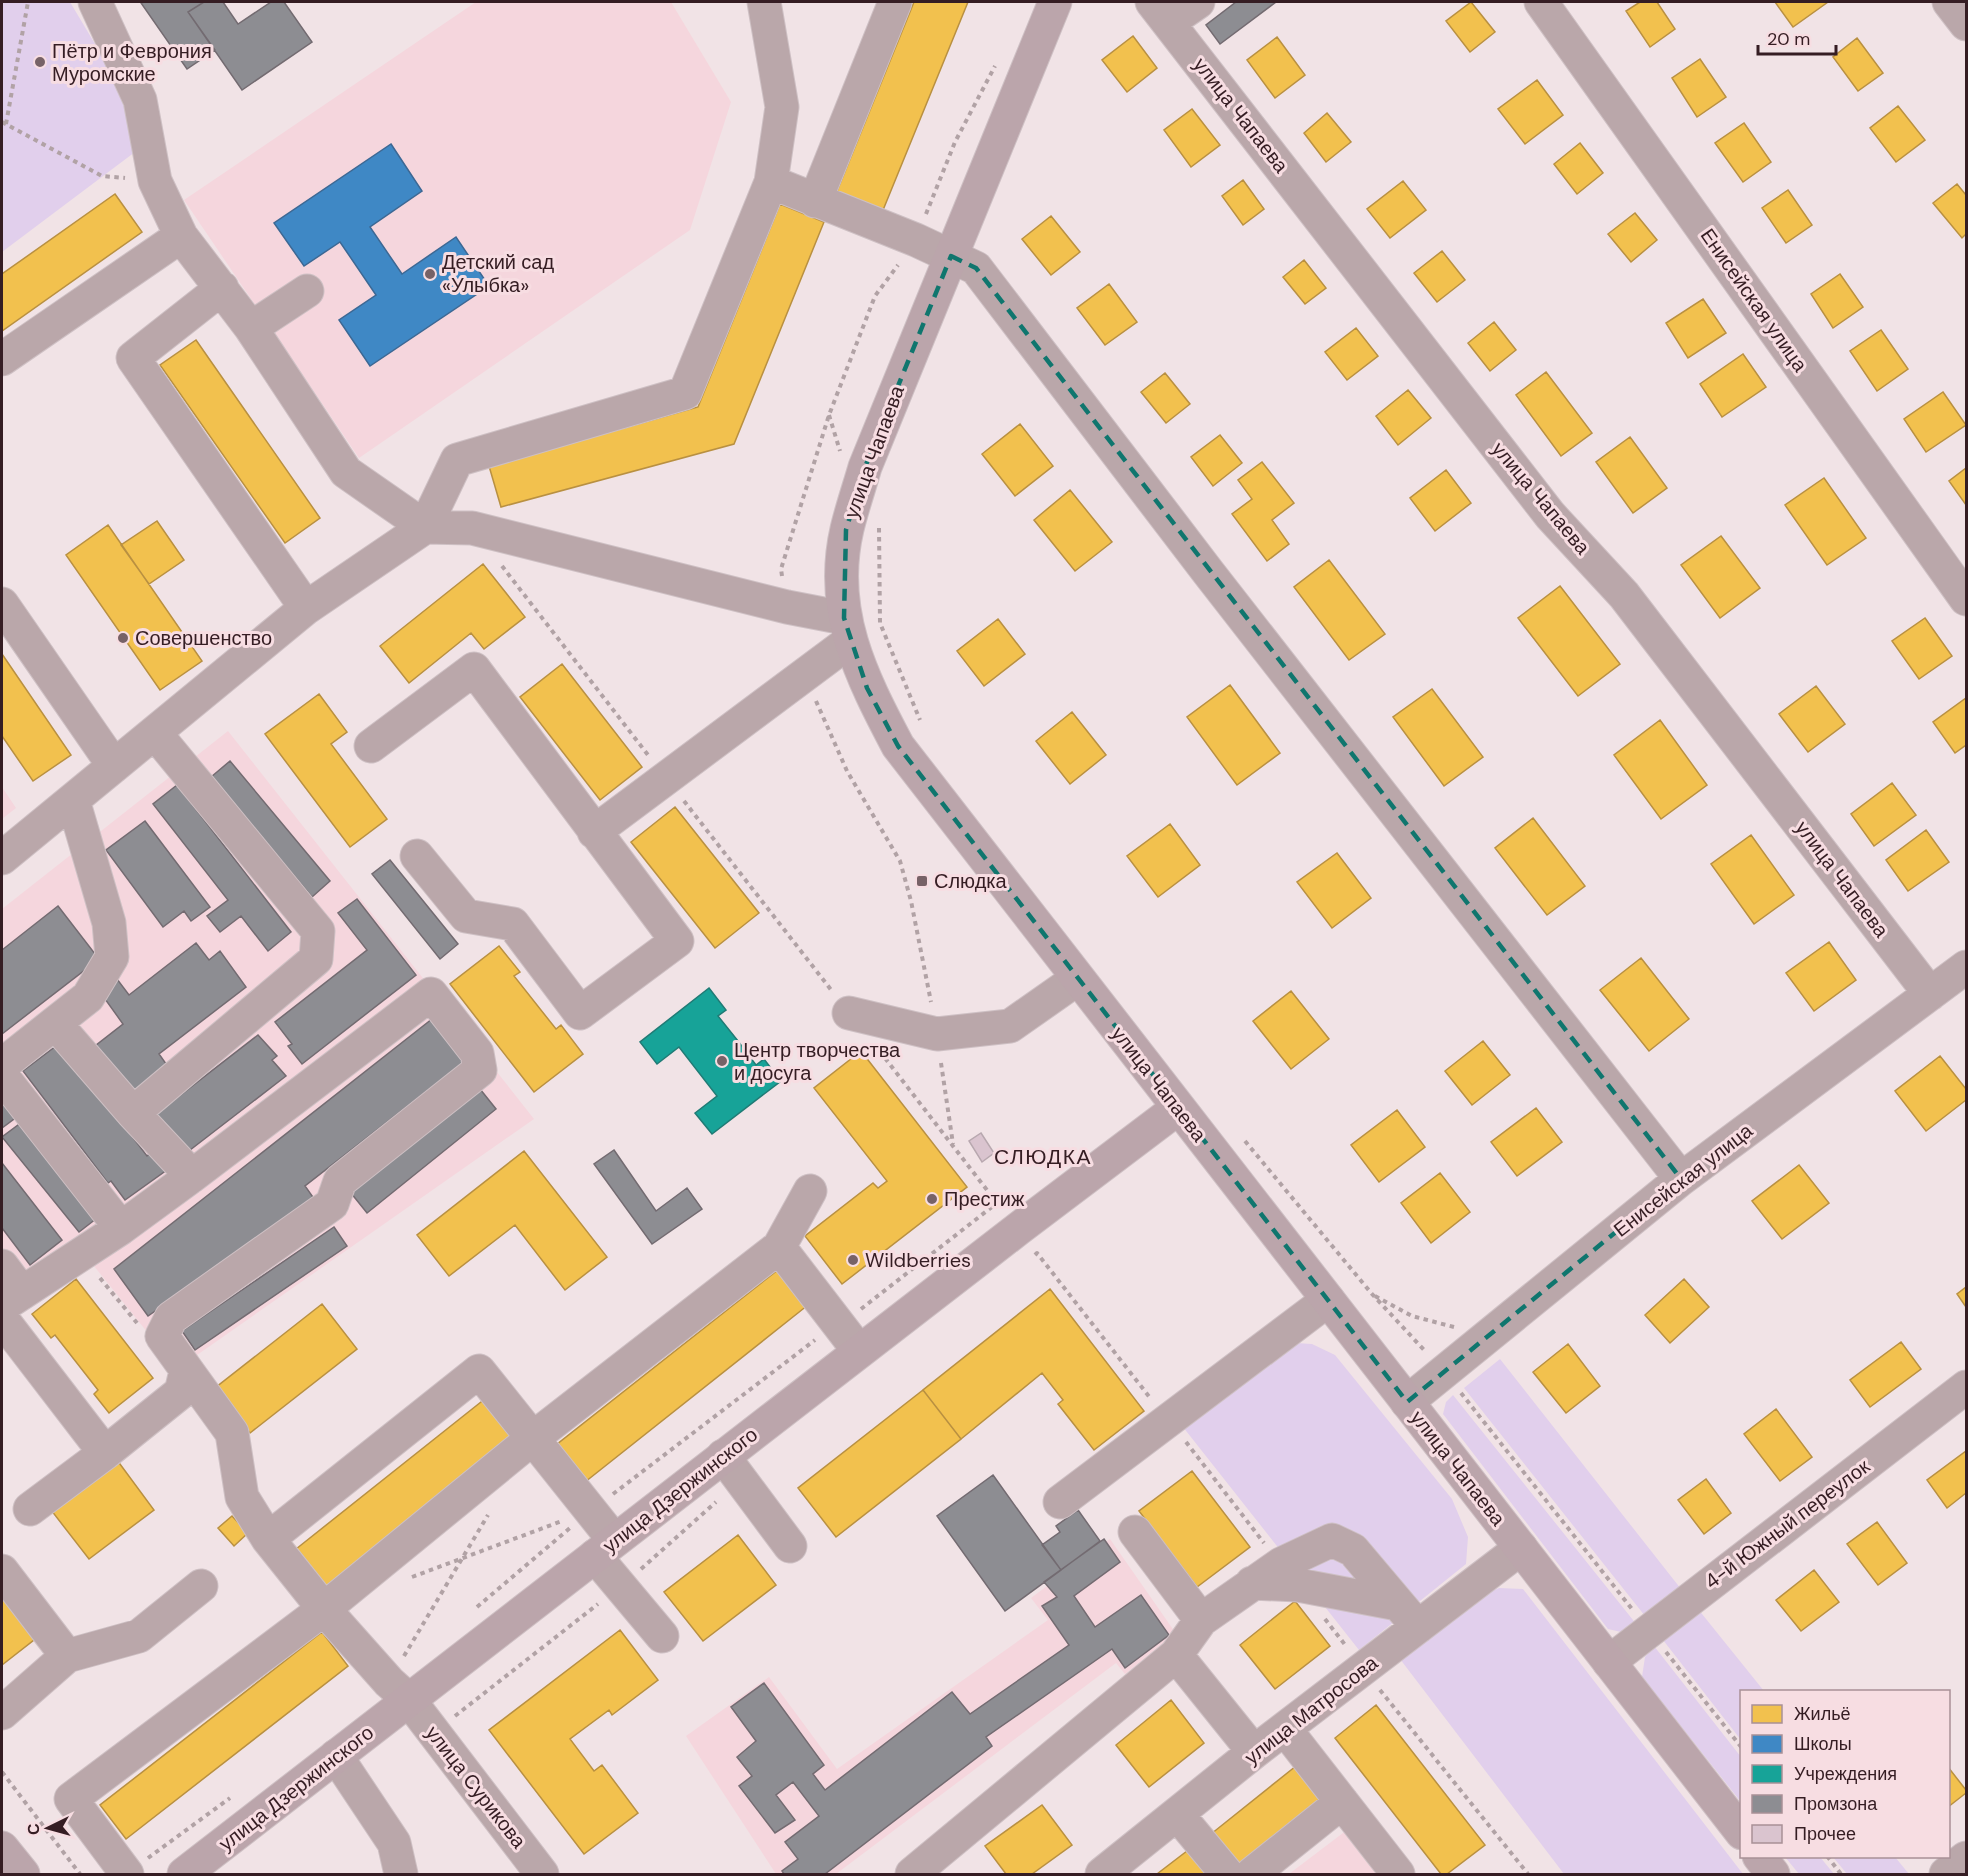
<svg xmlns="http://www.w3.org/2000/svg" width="1968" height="1876" viewBox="0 0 1968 1876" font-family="'DM Sans',sans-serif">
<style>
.built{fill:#f5d6dd}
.green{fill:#e1cfec}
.homes{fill:#f2c14e;stroke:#b99041;stroke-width:1.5}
.schools{fill:#3f88c5;stroke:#3c6894;stroke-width:1.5}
.public{fill:#17a398;stroke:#207b75;stroke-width:1.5}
.industry{fill:#8d8d92;stroke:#736b71;stroke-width:1.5}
.building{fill:#dac4cf;stroke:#b8a8af;stroke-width:1.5}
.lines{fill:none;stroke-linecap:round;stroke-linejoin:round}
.minor-casing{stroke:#cec0c4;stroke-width:35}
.major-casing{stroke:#cec0c4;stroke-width:35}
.path{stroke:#b1a2a5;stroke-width:4;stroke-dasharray:4.5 4.5;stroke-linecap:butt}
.minor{stroke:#baa7aa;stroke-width:33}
.major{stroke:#bba5ab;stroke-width:33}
.marked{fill:none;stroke:#0f766e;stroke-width:4.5;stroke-dasharray:12 8;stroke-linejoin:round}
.poi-dot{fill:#776267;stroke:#f7dde2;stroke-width:2}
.labels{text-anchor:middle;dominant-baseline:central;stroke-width:6;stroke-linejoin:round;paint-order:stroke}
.poi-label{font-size:20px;fill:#351d23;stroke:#f7dde2;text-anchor:start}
.street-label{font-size:20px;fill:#351d23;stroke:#f7dde2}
.neighbourhood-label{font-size:21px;letter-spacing:1.5px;fill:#351d23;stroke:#f7dde2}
</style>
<rect width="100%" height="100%" fill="#f1e3e6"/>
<path class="built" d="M 476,2 L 671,2 L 731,102 L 690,230 L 359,458 L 184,200 Z
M 228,731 L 534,1119 L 177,1369 L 73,1240 L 22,1278 L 2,1251 L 2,909 Z
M 2,787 L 16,808 L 2,819 Z
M 1110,1539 L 1177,1635 L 1125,1674 L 1116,1663 L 836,1874 L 776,1874 L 686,1736 L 769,1677 L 837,1769 L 1048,1620 L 1031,1598 Z
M 1364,1817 L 1408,1874 L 1289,1874 Z"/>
<path class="green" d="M 2,2 L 70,2 L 129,101 L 135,152 L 2,252 Z
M 1296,1343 L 1312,1344 L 1335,1355 L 1452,1499 L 1468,1537 L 1466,1564 L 1359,1650 L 1183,1427 Z
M 1500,1359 L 1681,1589 L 1645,1616 L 1464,1388 Z
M 1453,1395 L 1637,1625 L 1621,1632 L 1608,1629 L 1443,1414 L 1446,1402 Z
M 1499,1588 L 1523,1589 L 1743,1874 L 1564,1874 L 1400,1659 L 1477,1598 Z
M 1698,1609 L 1764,1691 L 1742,1692 L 1741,1740 L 1663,1640 Z
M 1654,1646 L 1741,1757 L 1741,1802 L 1642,1677 L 1645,1657 Z
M 1785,1857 L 1820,1857 L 1834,1874 L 1799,1874 Z
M 1833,1857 L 1895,1857 L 1909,1874 L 1847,1874 Z"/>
<path class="homes" d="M 914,2 L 968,2 L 881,215 L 835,196 Z
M 1471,2 L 1495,32 L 1470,52 L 1446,21 Z
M 1640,2 L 1657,2 L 1675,29 L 1650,47 L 1626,11 Z
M 1775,2 L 1828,2 L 1793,27 Z
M 1133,36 L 1157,68 L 1127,92 L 1102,60 Z
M 1277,37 L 1305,75 L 1275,98 L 1247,60 Z
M 1857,38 L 1883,73 L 1858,91 L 1833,57 Z
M 1700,59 L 1726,97 L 1697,117 L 1672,78 Z
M 1537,80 L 1563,115 L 1525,144 L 1498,109 Z
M 1898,106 L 1925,140 L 1896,162 L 1870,128 Z
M 1192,109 L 1220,145 L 1191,167 L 1164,130 Z
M 1327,113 L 1351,142 L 1326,162 L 1304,133 Z
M 1744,123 L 1771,162 L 1743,182 L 1715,143 Z
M 1580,143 L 1603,173 L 1577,194 L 1554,164 Z
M 1243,180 L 1264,209 L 1243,225 L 1222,196 Z
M 1403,181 L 1426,210 L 1390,238 L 1367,209 Z
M 1957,184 L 1966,195 L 1966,234 L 1962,238 L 1933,203 Z
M 1788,190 L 1812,225 L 1786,243 L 1762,208 Z
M 115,194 L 142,232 L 2,331 L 2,274 Z
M 780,204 L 824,222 L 734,444 L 501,507 L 489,466 L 698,407 Z
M 1635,213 L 1657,240 L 1631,262 L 1608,234 Z
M 1051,216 L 1080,252 L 1051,275 L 1022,239 Z
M 1442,251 L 1465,280 L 1437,302 L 1414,273 Z
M 1304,260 L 1326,288 L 1305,304 L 1283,277 Z
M 1840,274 L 1863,307 L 1833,328 L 1811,294 Z
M 1109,284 L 1137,322 L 1105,345 L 1077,308 Z
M 1703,299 L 1726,333 L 1688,358 L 1666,323 Z
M 1494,322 L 1516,350 L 1490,371 L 1468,343 Z
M 1356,328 L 1378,356 L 1347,380 L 1325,352 Z
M 1881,330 L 1908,369 L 1877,391 L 1850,351 Z
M 196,340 L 320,518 L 285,543 L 160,365 Z
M 1743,354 L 1766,387 L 1722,417 L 1700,384 Z
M 1546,372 L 1592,433 L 1561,456 L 1516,395 Z
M 1165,373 L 1190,404 L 1166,423 L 1141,392 Z
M 1408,390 L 1431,418 L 1398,445 L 1376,416 Z
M 1943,392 L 1966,425 L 1926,452 L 1904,419 Z
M 1020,424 L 1053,466 L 1015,496 L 982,454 Z
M 1220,435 L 1242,463 L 1213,486 L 1191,457 Z
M 1630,437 L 1667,488 L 1633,513 L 1596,462 Z
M 1262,462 L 1294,503 L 1272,520 L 1289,544 L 1267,561 L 1232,514 L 1252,499 L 1238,480 Z
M 1966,468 L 1966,505 L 1949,481 Z
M 1446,470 L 1471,503 L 1435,531 L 1410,498 Z
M 1824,478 L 1866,538 L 1827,565 L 1785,505 Z
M 1070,490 L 1112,542 L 1075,571 L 1034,520 Z
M 157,521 L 184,560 L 149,584 L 121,545 Z
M 108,525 L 202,661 L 160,690 L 66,555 Z
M 1721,536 L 1760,588 L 1720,618 L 1681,565 Z
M 1329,560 L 1385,634 L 1349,660 L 1294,587 Z
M 483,564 L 525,617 L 484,649 L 471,633 L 409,683 L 380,646 Z
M 1560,586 L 1620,664 L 1578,696 L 1518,618 Z
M 1925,618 L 1952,656 L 1919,679 L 1892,641 Z
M 998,619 L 1025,654 L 984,686 L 957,651 Z
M 2,654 L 71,755 L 33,781 L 2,736 Z
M 562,664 L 642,767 L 600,800 L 520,697 Z
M 1230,685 L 1280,753 L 1237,785 L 1187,717 Z
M 1816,686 L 1845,724 L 1808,752 L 1779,714 Z
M 1432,689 L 1483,757 L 1444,786 L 1393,717 Z
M 319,694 L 347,732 L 331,744 L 387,819 L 350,847 L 265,734 Z
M 1966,698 L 1966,745 L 1955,753 L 1933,722 Z
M 1072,712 L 1106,755 L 1070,784 L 1036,741 Z
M 1660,720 L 1707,785 L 1661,819 L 1614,755 Z
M 1892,783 L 1916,815 L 1874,846 L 1851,814 Z
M 675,807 L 759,913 L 715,948 L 631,842 Z
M 1533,818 L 1585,886 L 1547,915 L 1495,848 Z
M 1170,824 L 1200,865 L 1158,897 L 1127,856 Z
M 1926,830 L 1949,862 L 1908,891 L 1886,860 Z
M 1751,835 L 1794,895 L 1754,924 L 1711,864 Z
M 1337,853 L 1371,898 L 1332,928 L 1297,882 Z
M 1829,942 L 1856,980 L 1814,1011 L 1786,973 Z
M 499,946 L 520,972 L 514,976 L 556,1029 L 561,1025 L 583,1054 L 534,1092 L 450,984 Z
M 1641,958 L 1689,1019 L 1649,1051 L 1600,990 Z
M 1291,991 L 1329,1039 L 1291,1069 L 1253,1021 Z
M 1483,1041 L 1510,1075 L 1472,1105 L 1445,1071 Z
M 861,1051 L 967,1187 L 842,1284 L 805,1236 L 873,1183 L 878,1188 L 887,1181 L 814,1088 Z
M 1940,1056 L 1966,1089 L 1966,1100 L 1926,1131 L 1895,1091 Z
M 1536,1108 L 1562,1142 L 1517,1176 L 1491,1142 Z
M 1397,1110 L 1425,1147 L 1379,1182 L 1351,1145 Z
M 524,1151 L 607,1257 L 565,1290 L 515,1225 L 449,1276 L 417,1235 Z
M 1799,1165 L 1829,1203 L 1782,1239 L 1752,1201 Z
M 1440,1173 L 1470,1212 L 1431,1243 L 1401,1203 Z
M 779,1269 L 808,1305 L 585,1482 L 556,1445 Z
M 76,1279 L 153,1378 L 109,1413 L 94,1394 L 98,1390 L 55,1335 L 51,1338 L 32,1314 Z
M 1684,1279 L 1709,1307 L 1670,1343 L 1645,1315 Z
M 1966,1287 L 1966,1307 L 1957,1294 Z
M 1050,1289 L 1144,1411 L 1094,1450 L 1058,1404 L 1063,1400 L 1042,1373 L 961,1439 L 923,1390 Z
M 322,1304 L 357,1349 L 250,1433 L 215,1388 Z
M 1901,1342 L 1921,1369 L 1870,1407 L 1850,1380 Z
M 1568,1344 L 1600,1386 L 1566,1413 L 1533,1372 Z
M 923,1390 L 961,1439 L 836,1537 L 798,1488 Z
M 486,1398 L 516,1436 L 321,1591 L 291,1553 Z
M 1776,1409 L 1812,1457 L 1780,1481 L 1744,1434 Z
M 1966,1451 L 1966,1493 L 1947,1508 L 1927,1480 Z
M 117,1460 L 154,1510 L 89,1559 L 51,1510 Z
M 1192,1471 L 1250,1547 L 1197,1587 L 1139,1511 Z
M 1706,1479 L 1731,1513 L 1704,1534 L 1678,1500 Z
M 232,1516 L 248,1533 L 234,1546 L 218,1528 Z
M 1877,1522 L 1907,1563 L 1878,1585 L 1847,1544 Z
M 738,1535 L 776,1585 L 703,1641 L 664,1592 Z
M 1814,1570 L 1839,1602 L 1801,1631 L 1776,1600 Z
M 2,1589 L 39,1636 L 2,1665 Z
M 1295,1601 L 1330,1646 L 1275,1689 L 1240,1645 Z
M 620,1630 L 658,1680 L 612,1715 L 609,1710 L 570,1739 L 594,1771 L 602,1765 L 638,1813 L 584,1854 L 489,1730 Z
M 322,1632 L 348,1666 L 126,1839 L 100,1805 Z
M 1171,1700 L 1204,1743 L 1149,1787 L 1116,1745 Z
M 1376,1705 L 1485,1845 L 1447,1874 L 1441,1874 L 1335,1738 Z
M 1296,1766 L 1321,1798 L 1236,1866 L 1211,1834 Z
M 1948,1767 L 1966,1790 L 1966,1793 L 1948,1807 Z
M 1042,1805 L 1072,1845 L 1032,1874 L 1006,1874 L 985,1846 Z
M 1187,1851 L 1206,1874 L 1157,1874 Z"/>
<path class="schools" d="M 391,144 L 422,191 L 370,227 L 402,274 L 456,237 L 489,286 L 370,366 L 339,320 L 376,295 L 340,242 L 304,266 L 274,223 Z"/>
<path class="public" d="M 709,988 L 726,1010 L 718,1016 L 738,1041 L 756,1065 L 764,1059 L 781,1081 L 712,1134 L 695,1113 L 717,1096 L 679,1047 L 657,1064 L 640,1042 Z"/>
<path class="industry" d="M 144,2 L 204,2 L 188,12 L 215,50 L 187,69 L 141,3 Z
M 204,2 L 223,2 L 238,24 L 271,2 L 284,2 L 312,42 L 242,90 L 188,12 Z
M 1236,2 L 1276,2 L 1220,44 L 1206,25 Z
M 230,761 L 330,881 L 312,897 L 211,777 Z
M 177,785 L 291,932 L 268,951 L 241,916 L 220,932 L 207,916 L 228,900 L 153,804 Z
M 145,821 L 210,907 L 191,921 L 184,911 L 163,927 L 106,850 Z
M 390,860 L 458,944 L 440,959 L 372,874 Z
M 357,899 L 416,975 L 302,1064 L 288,1046 L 292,1044 L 275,1022 L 367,950 L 338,913 Z
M 58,906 L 99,959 L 2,1034 L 2,950 Z
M 196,943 L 209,960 L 220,951 L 246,987 L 159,1054 L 169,1068 L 132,1096 L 95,1046 L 123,1024 L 100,992 L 117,979 L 129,995 Z
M 432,1019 L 468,1059 L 305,1186 L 315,1200 L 148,1316 L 114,1269 Z
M 258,1035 L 277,1056 L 272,1060 L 286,1076 L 181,1157 L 151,1118 Z
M 60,1043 L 147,1156 L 157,1147 L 171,1167 L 125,1200 L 111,1181 L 108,1183 L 23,1071 Z
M 480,1089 L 496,1109 L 367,1213 L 351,1193 Z
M 2,1095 L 18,1116 L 2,1128 Z
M 22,1122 L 101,1215 L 79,1232 L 2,1137 Z
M 614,1150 L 656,1211 L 687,1188 L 702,1209 L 652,1244 L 594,1164 Z
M 2,1163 L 62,1240 L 30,1265 L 2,1228 Z
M 334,1227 L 347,1246 L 195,1350 L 182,1331 Z
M 993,1475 L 1061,1570 L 1005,1611 L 937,1516 Z
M 1078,1510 L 1100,1541 L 1061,1570 L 1042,1545 L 1060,1532 L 1056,1526 Z
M 1104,1539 L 1120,1562 L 1074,1596 L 1095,1627 L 1141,1595 L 1169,1635 L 1125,1668 L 1112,1649 L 986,1737 L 992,1746 L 825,1874 L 784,1874 L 782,1871 L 798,1859 L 785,1842 L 819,1816 L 793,1782 L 776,1795 L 795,1820 L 775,1833 L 739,1786 L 752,1776 L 737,1757 L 756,1741 L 731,1707 L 764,1683 L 824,1765 L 813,1774 L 825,1790 L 952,1692 L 970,1714 L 1069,1645 L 1042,1606 L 1057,1597 L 1044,1582 Z"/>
<path class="building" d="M 981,1133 L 994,1153 L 982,1162 L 969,1141 Z"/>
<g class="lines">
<g class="minor-casing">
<path id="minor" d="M 95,2 L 140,100 L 155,181 L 181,236 L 251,328 L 346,472 L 425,527 L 472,528 L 787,607 L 844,618
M 1152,2 L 1550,515 L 1624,595 L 1930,994
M 1541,2 L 1966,599
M 1949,2 L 1966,24
M 1169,22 L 1198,2
M 771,182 L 916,240 L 976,268 L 1208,572 L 1681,1179
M 815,201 L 895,2
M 222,288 L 133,358 L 306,608
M 251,328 L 307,291
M 2,359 L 181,236
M 2,604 L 114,766
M 371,746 L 474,669 L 677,941 L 580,1013 L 513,924 L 466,916 L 417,856
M 594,832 L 850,641
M 2,858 L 306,608 L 425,527 L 457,460 L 685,393 L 771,182 L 782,107 L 764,2
M 849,1013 L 937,1034 L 1010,1026 L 1077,979
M 55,1023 L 88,997 L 112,957 L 109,923 L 73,800
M 2,1065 L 55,1023 L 133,1113 L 192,1176
M 2,1076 L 121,1228
M 133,1113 L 316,959 L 318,931 L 155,733
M 779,1247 L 810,1191
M 2,1266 L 22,1293
M 2,1306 L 121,1228 L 192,1176 L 431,994 L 477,1053 L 480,1070 L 340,1181 L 332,1204 L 171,1318 L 162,1336 L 232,1433 L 242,1497 L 268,1539 L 324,1609 L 389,1682 L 409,1700 L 542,1874
M 2,1319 L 105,1453 L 30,1509
M 1407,1402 L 1681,1179 L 1966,967
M 105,1453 L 181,1392 L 186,1371
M 723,1456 L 790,1546
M 1060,1502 L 1328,1300
M 1135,1532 L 1201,1620
M 268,1539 L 479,1371 L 614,1540
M 595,1556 L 662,1636
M 2,1571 L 67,1656
M 1252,1583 L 1298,1585 L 1398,1604
M 1176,1655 L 1201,1620 L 1281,1564 L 1332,1540 L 1353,1550 L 1418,1627
M 1609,1662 L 1966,1387
M 2,1713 L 67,1656 L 139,1636 L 201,1586
M 1285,1729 L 1398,1874
M 336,1756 L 394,1843 L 401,1874
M 1178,1815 L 1227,1874
M 127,1874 L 71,1799 L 324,1609 L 533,1438 L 779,1247 L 859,1351
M 912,1874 L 1176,1655 L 1254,1752
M 1102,1874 L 1254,1752 L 1521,1548
M 1252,1874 L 1342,1802
M 1946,1874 L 1966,1858"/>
</g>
<g class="major-casing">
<path id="major" d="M 1055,2 L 865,467 C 859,488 852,508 847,529 C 828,611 861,676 898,746 L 1742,1833
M 2,1848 L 23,1874
M 1759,1856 L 1773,1874
M 184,1874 L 1018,1229 L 1178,1108"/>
</g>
<path class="path" d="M 2,122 L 102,176 L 125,178
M 6,124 L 28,2
M 926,214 L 955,142 L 995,66
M 829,415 L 840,451
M 879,528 L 880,623 L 920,720
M 502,566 L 648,755
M 782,576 L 781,569 L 829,415 L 875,296 L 898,265
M 816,701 L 847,771 L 900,861 L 911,901 L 931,1002
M 684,801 L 832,991
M 941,1063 L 953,1144
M 1245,1141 L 1372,1294 L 1425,1351
M 1035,1255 L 1037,1253 L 1151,1399
M 100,1278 L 137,1323
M 1375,1296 L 1412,1316 L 1454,1327
M 861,1309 L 997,1203 L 878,1049
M 1461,1393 L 1632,1609
M 1186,1442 L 1264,1543
M 613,1494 L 815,1340
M 641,1569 L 716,1502
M 412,1577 L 562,1521
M 477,1607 L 570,1528
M 1325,1619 L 1346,1646
M 1666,1652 L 1742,1748
M 404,1656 L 488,1515
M 1380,1690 L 1528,1874
M 455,1716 L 598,1604
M 2,1772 L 80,1874
M 1827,1856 L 1841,1874
M 148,1858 L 230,1798"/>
<use href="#minor" class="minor"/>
<use href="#major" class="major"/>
</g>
<path class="marked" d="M 951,256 L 976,268 L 1681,1179 L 1407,1402 L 898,746 L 867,688 L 844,618 L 846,530 L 865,467 Z"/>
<g class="poi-dot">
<circle cx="40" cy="62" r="6"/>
<circle cx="430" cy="274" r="6"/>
<circle cx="123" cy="638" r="6"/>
<rect x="916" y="875" width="12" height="12" rx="3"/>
<circle cx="722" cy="1061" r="6"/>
<circle cx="932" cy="1199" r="6"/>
<circle cx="853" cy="1260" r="6"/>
</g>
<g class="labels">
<g class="poi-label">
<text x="52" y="51">Пётр и Феврония<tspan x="52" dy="23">Муромские</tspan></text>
<text x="442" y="262">Детский сад<tspan x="442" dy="23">«Улыбка»</tspan></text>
<text x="135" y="638">Совершенство</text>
<text x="934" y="881">Слюдка</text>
<text x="734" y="1050">Центр творчества<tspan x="734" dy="23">и досуга</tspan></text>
<text x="944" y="1199">Престиж</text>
<text x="865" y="1260">Wildberries</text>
</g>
<g class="street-label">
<text transform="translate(1241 115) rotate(52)">улица Чапаева</text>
<text transform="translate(1754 300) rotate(55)">Енисейская улица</text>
<text transform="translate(874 452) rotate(-70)">улица Чапаева</text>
<text transform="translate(1541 498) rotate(50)">улица Чапаева</text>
<text transform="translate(1842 879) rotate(53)">улица Чапаева</text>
<text transform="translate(1159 1084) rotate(52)">улица Чапаева</text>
<text transform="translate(1683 1180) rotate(-38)">Енисейская улица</text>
<text transform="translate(1458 1468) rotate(52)">улица Чапаева</text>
<text transform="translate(680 1490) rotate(-38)">улица Дзержинского</text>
<text transform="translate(1787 1524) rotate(-37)">4-й Южный переулок</text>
<text transform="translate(1311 1710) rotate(-38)">улица Матросова</text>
<text transform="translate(476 1787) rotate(52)">улица Сурикова</text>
<text transform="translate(296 1788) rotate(-38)">улица Дзержинского</text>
</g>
<g class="neighbourhood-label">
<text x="1043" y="1157">СЛЮДКА</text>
</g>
</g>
<rect width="1968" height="1876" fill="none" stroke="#351d23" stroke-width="6"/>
<rect x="1740" y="1690" width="210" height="168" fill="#f7dde2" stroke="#a99096" stroke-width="1.5"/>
<rect x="1752" y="1705" width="30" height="18" fill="#f2c14e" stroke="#a99096" stroke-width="1.5"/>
<text x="1794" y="1720" font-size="18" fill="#351d23">Жильё</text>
<rect x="1752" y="1735" width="30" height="18" fill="#3f88c5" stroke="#a99096" stroke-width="1.5"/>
<text x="1794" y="1750" font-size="18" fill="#351d23">Школы</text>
<rect x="1752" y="1765" width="30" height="18" fill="#17a398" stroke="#a99096" stroke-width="1.5"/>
<text x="1794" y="1780" font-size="18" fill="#351d23">Учреждения</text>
<rect x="1752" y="1795" width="30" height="18" fill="#8d8d92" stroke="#a99096" stroke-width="1.5"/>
<text x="1794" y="1810" font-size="18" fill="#351d23">Промзона</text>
<rect x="1752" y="1825" width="30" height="18" fill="#dac4cf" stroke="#a99096" stroke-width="1.5"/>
<text x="1794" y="1840" font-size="18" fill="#351d23">Прочее</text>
<g transform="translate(48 1828) rotate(265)" stroke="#f7dde2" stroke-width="4.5" paint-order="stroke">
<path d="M0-4.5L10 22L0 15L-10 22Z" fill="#351d23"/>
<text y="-9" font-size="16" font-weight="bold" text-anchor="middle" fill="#351d23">С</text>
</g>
<path d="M1758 45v9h78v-9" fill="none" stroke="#351d23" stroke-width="3"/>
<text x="1767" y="45" font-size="18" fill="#351d23" stroke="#f7dde2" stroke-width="4.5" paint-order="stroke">20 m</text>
</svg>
